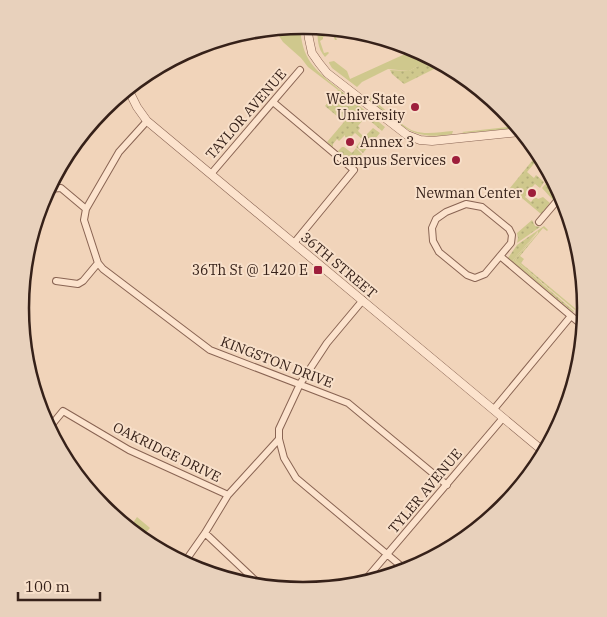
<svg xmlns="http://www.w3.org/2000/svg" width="607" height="617" viewBox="0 0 607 617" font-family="'IBM Plex Serif',serif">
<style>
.grass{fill:url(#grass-dots)}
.green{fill:#cfc88d}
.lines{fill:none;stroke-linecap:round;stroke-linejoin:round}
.minor-casing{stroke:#896453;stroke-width:8}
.tertiary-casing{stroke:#896453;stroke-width:9}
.minor{stroke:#fce3cd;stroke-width:6}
.tertiary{stroke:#fce3cd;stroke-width:8}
.poi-dot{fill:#9d1e3b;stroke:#f8e0ca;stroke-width:2}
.labels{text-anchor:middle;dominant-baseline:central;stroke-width:4;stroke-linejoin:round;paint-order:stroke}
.poi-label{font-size:14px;fill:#362119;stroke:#f8e0ca;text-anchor:end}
.street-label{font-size:14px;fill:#362119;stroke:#f8e0ca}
.rim{fill:none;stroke:#362119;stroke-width:2.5}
</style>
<defs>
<pattern id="grass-dots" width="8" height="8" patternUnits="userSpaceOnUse" patternTransform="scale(1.25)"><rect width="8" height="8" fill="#cfc88d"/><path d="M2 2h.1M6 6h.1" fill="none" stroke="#b2ac79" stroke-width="1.8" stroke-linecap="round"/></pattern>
</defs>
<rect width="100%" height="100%" fill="#f1d4ba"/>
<path class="grass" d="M 435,62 L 438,67 L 404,84 L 392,74 L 390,70 L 409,71 L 418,66 L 426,66 Z
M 339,89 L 385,127 L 382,131 L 368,119 L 366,121 L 364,119 L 358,126 L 360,128 L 358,131 L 364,137 L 373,128 L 380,133 L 363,153 L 356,147 L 362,139 L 355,133 L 350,138 L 349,137 L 347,138 L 345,137 L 345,135 L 339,141 L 337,139 L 333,144 L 333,147 L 327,142 L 344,122 L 325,106 Z
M 342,147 L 344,147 L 352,153 L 356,148 L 362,154 L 355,162 L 353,163 L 338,151 Z
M 536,156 L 538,159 L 527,172 L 534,178 L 536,175 L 544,182 L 540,188 L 535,184 L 532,187 L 529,188 L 527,194 L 525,197 L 531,202 L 535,197 L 538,199 L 543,197 L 550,203 L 541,214 L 510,188 Z
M 548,181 L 551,182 L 553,182 L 560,191 L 553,200 L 542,188 Z
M 532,220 L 535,226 L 540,227 L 517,243 L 518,238 L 517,233 Z
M 544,226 L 548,230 L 547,231 L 543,228 L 520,256 L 524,259 L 521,263 L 576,309 L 575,310 L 515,260 L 538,233 L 538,231 L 513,260 L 574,311 L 573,312 L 508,258 L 517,245 Z"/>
<path class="green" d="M 300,26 C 302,60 314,69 339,89 L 338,90 L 308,67 L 301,58 L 283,42 L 279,36 L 292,27 Z
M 317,28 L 337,32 L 334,33 L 337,40 L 335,40 L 333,35 L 330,36 L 328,35 L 323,37 L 323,39 L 320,41 L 324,53 L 328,52 L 329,53 L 325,57 C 317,48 318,39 317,28 Z
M 416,49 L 435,62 L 426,66 L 418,66 L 409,71 L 388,69 L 362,82 L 357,87 L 332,68 L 329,63 L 329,62 L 334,61 L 347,71 L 350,79 Z
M 368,94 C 377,103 404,128 414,131 C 426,135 440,132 453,131 L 452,134 C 411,142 399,123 369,100 L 368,98 Z
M 516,126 L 518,128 L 464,133 L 462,132 Z
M 541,228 L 515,260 L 574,311 L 513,260 Z
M 137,517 L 150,528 L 143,536 L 130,527 Z"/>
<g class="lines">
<g class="minor-casing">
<path id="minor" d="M 273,102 L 354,170 L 294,243
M 147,121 L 119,152 L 86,209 L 84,220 L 98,263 L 103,269 L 210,350 L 348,403 L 447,485
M 211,174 L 300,70
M 49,189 L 61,188 L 86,209
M 466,204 L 482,207 L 509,229 L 512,235 L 511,243 L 485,274 L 475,278 L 467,275 L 439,252 L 433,241 L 432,228 L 436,219 L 446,212 Z
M 539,222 L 562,195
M 500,256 L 583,326
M 56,281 L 78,284 L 83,281 L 98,263
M 494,409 L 571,316
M 49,428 L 63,411 L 129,450 L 228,495
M 279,439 L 284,458 L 296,478 L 407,571
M 205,533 L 258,583
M 184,563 L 205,533 L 228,495 L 279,439 L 279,429 L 300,384 L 327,343 L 363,300
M 366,579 L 503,418"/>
</g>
<g class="tertiary-casing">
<path id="tertiary" d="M 307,26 L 309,39 L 312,53 L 319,63 L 327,73 L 407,135 L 420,140 L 432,141 L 520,132
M 129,91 L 137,107 L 147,121 L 543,451"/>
</g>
<use href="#minor" class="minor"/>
<use href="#tertiary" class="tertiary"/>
</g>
<g class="poi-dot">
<circle cx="415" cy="107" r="5"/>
<circle cx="350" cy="142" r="5"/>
<circle cx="456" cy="160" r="5"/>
<circle cx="532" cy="193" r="5"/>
<rect x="313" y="265" width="10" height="10" rx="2.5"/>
</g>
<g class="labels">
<g class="poi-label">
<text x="405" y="99">Weber State<tspan x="405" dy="16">University</tspan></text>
<text x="360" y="142" text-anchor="start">Annex 3</text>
<text x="446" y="160">Campus Services</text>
<text x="522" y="193">Newman Center</text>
<text x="308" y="270">36Th St @ 1420 E</text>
</g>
<g class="street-label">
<text transform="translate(246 114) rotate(-49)">TAYLOR AVENUE</text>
<text transform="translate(339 265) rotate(40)">36TH STREET</text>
<text transform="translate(277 362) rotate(21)">KINGSTON DRIVE</text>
<text transform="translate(167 452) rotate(26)">OAKRIDGE DRIVE</text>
<text transform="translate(425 491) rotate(-50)">TYLER AVENUE</text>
</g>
</g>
<path d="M0 0H607V617H0ZM29 308a274 274 0 1 1 548 0a274 274 0 1 1-548 0Z" fill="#e8d1bc" fill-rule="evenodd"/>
<path class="rim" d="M29 308a274 274 0 1 1 548 0a274 274 0 1 1-548 0Z"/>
<path d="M18 592v8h82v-8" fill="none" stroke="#362119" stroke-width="2.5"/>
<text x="25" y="592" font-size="15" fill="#362119" stroke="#f8e0ca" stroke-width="4" paint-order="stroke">100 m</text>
</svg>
